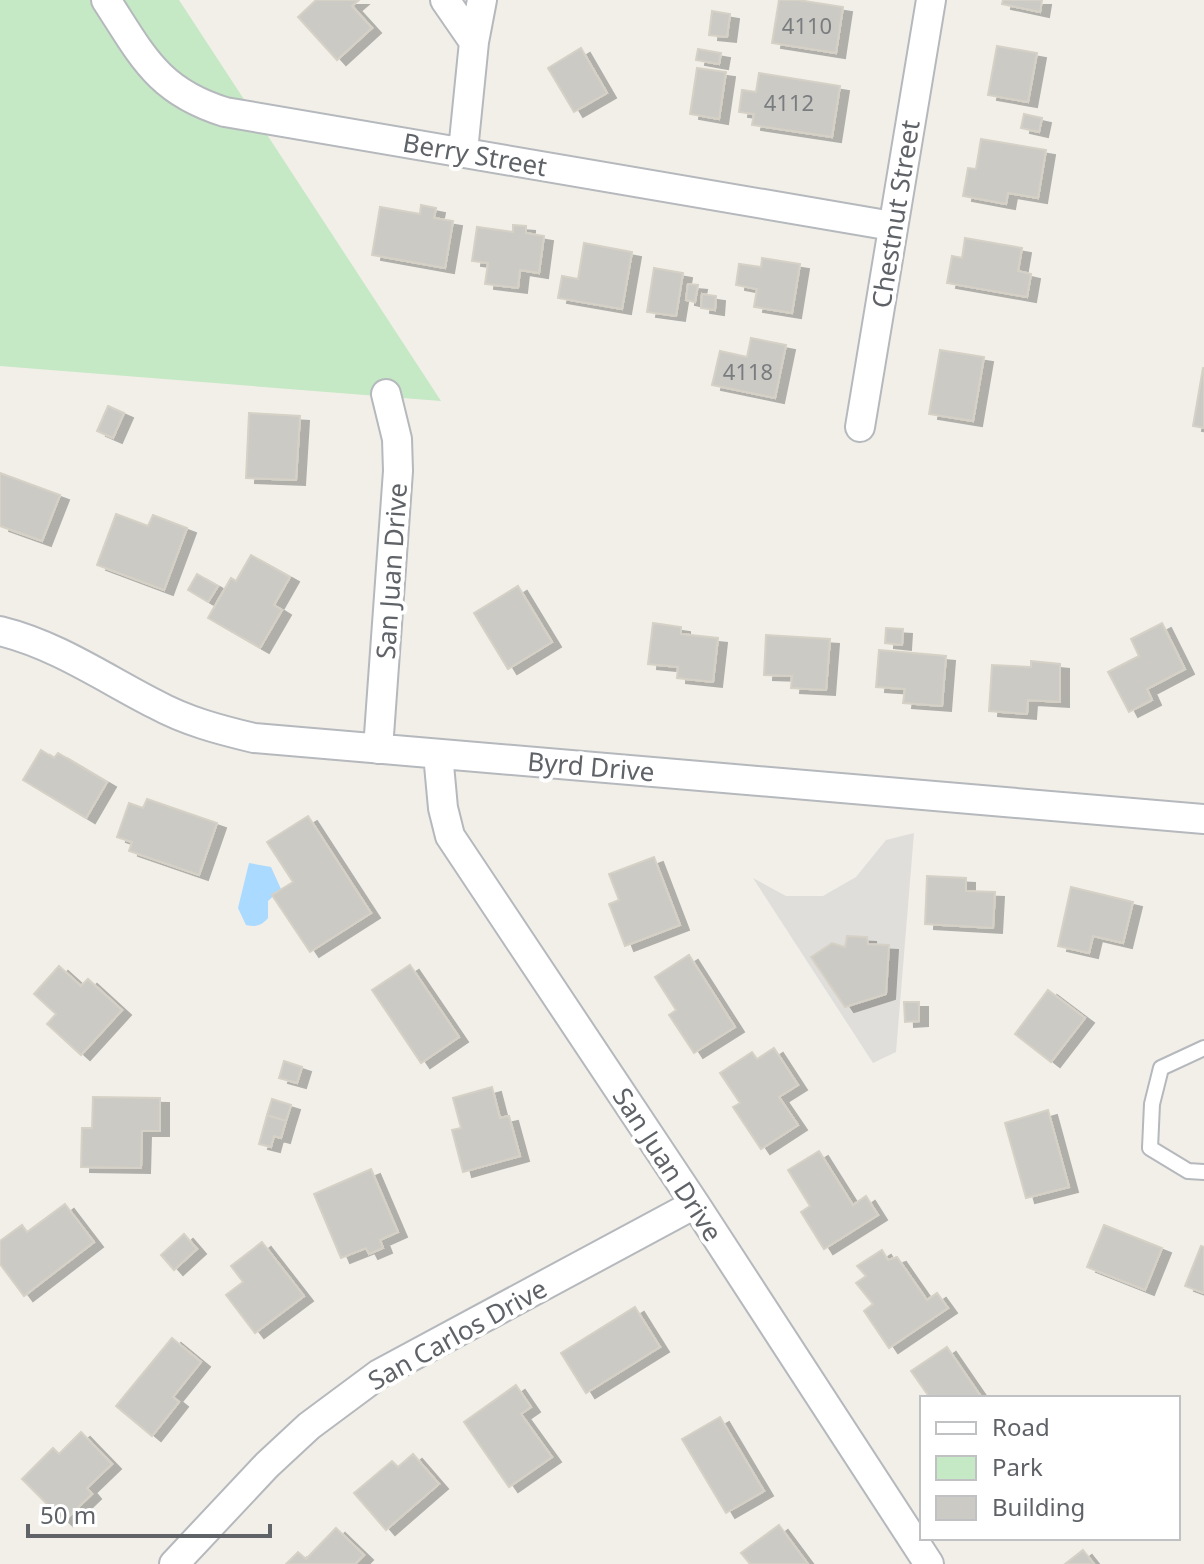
<svg xmlns="http://www.w3.org/2000/svg" width="1204" height="1564" viewBox="0 0 1204 1564" font-family="'Noto Sans',sans-serif">
<style>
.industrial{fill:#e0deda}
.green{fill:#c5e8c5}
.water{fill:#aadaff}
.building{fill:#cccac5;stroke:#d6d1c6;stroke-width:2;filter:url(#shadow)}
.lines{fill:none;stroke-linecap:round;stroke-linejoin:round}
.lane-casing{stroke:#b5b8bc;stroke-width:18}
.street-casing{stroke:#b5b8bc;stroke-width:32}
.lane{stroke:#fff;stroke-width:14}
.street{stroke:#fff;stroke-width:28}
.labels{text-anchor:middle;dominant-baseline:central;stroke-width:8;stroke-linejoin:round;paint-order:stroke}
.number-label{font-size:22px;fill:#7a7d7f}
.street-label{font-size:26px;fill:#5f6368;stroke:#fff}
</style>
<defs>
<filter id="shadow"><feDropShadow dx="9" dy="5" stdDeviation="0" flood-color="#0004"/></filter>
</defs>
<rect width="100%" height="100%" fill="#f1efe8"/>
<path class="industrial" d="M 914,833 L 896,1052 L 873,1063 L 753,878 L 786,896 L 823,896 L 856,877 L 886,840 Z"/>
<path class="green" d="M 0,0 L 179,0 L 441,401 L 0,366 Z"/>
<path class="water" d="M 249,863 L 271,867 L 281,889 L 268,901 L 268,918 C 261,926 256,927 246,925 L 238,908 Z"/>
<path class="building" d="M 316,0 L 359,0 L 352,6 L 372,28 L 337,60 L 298,17 Z
M 779,0 L 798,0 L 843,7 L 836,53 L 772,43 Z
M 1003,0 L 1042,0 L 1040,12 L 1002,4 Z
M 712,11 L 730,14 L 727,37 L 709,35 Z
M 997,46 L 1037,53 L 1028,102 L 988,95 Z
M 581,48 L 607,93 L 574,112 L 548,68 Z
M 698,49 L 721,53 L 719,64 L 696,60 Z
M 697,68 L 726,72 L 719,119 L 690,114 Z
M 759,73 L 840,86 L 832,137 L 752,125 L 754,114 L 739,112 L 742,90 L 756,92 Z
M 1024,114 L 1042,118 L 1039,132 L 1021,128 Z
M 981,139 L 1046,150 L 1038,198 L 1008,193 L 1006,204 L 963,196 L 968,168 L 976,169 Z
M 421,205 L 436,208 L 434,218 L 453,221 L 445,268 L 372,255 L 380,207 L 420,214 Z
M 513,225 L 526,226 L 526,233 L 544,236 L 539,273 L 520,270 L 518,288 L 485,284 L 488,263 L 472,261 L 477,227 L 513,232 Z
M 965,238 L 1022,248 L 1018,271 L 1031,274 L 1027,297 L 947,283 L 952,256 L 962,258 Z
M 584,243 L 632,252 L 622,309 L 558,298 L 562,276 L 578,279 Z
M 762,258 L 800,264 L 792,313 L 754,307 L 757,289 L 736,285 L 739,264 L 761,267 Z
M 654,268 L 683,273 L 676,316 L 647,312 Z
M 688,284 L 698,285 L 695,302 L 686,300 Z
M 702,294 L 716,296 L 715,310 L 701,308 Z
M 751,338 L 786,345 L 775,398 L 712,385 L 720,351 L 747,357 Z
M 940,350 L 984,357 L 973,421 L 929,414 Z
M 1203,368 L 1204,368 L 1204,428 L 1193,426 Z
M 108,406 L 124,413 L 113,438 L 97,431 Z
M 249,413 L 300,416 L 296,480 L 246,478 Z
M 0,473 L 60,495 L 42,541 L 0,526 Z
M 116,514 L 148,526 L 153,515 L 187,528 L 164,590 L 97,565 Z
M 251,555 L 290,577 L 274,605 L 282,610 L 260,648 L 208,618 L 231,578 L 236,581 Z
M 197,574 L 218,586 L 208,602 L 188,590 Z
M 518,586 L 552,642 L 508,669 L 474,613 Z
M 653,623 L 681,627 L 681,634 L 718,638 L 713,682 L 677,678 L 678,667 L 648,664 Z
M 1162,623 L 1185,669 L 1147,689 L 1152,700 L 1129,712 L 1108,672 L 1139,656 L 1131,639 Z
M 886,628 L 903,629 L 902,645 L 885,643 Z
M 766,635 L 830,639 L 826,690 L 791,688 L 792,676 L 764,675 Z
M 879,650 L 946,656 L 942,706 L 903,703 L 905,689 L 876,687 Z
M 1031,661 L 1060,664 L 1060,702 L 1028,700 L 1027,714 L 989,711 L 992,665 L 1031,667 Z
M 41,750 L 54,758 L 58,753 L 107,782 L 86,818 L 23,780 Z
M 147,799 L 217,823 L 199,875 L 129,851 L 132,842 L 117,837 L 129,803 L 143,808 Z
M 308,816 L 371,913 L 310,952 L 272,895 L 293,882 L 267,842 Z
M 654,857 L 680,925 L 625,946 L 609,904 L 619,900 L 609,874 Z
M 927,876 L 966,878 L 966,891 L 995,892 L 993,928 L 925,924 Z
M 1071,887 L 1133,902 L 1123,943 L 1093,936 L 1089,953 L 1058,946 Z
M 847,936 L 867,937 L 868,944 L 889,945 L 886,994 L 845,1007 L 811,957 L 832,943 L 845,947 Z
M 689,955 L 735,1027 L 694,1053 L 669,1015 L 676,1010 L 655,977 Z
M 410,965 L 459,1037 L 421,1063 L 372,990 Z
M 59,966 L 81,986 L 88,979 L 122,1010 L 81,1055 L 47,1024 L 56,1014 L 34,994 Z
M 1048,990 L 1085,1018 L 1051,1062 L 1015,1034 Z
M 904,1002 L 919,1002 L 919,1021 L 905,1022 Z
M 774,1048 L 798,1085 L 779,1097 L 798,1125 L 761,1149 L 733,1107 L 740,1103 L 720,1073 L 752,1052 L 757,1059 Z
M 284,1061 L 302,1067 L 297,1083 L 279,1078 Z
M 492,1087 L 500,1118 L 509,1116 L 520,1156 L 463,1172 L 452,1130 L 461,1128 L 453,1098 Z
M 93,1097 L 160,1098 L 160,1131 L 142,1131 L 141,1168 L 81,1167 L 82,1128 L 92,1128 Z
M 272,1099 L 291,1105 L 286,1121 L 267,1115 Z
M 1048,1110 L 1069,1187 L 1026,1198 L 1005,1123 Z
M 267,1115 L 286,1121 L 281,1138 L 274,1136 L 271,1147 L 259,1144 Z
M 819,1151 L 853,1205 L 866,1196 L 878,1215 L 824,1249 L 801,1212 L 810,1206 L 788,1170 Z
M 371,1169 L 398,1232 L 380,1240 L 383,1248 L 369,1254 L 366,1248 L 341,1258 L 314,1194 Z
M 65,1204 L 94,1242 L 24,1296 L 0,1264 L 0,1241 L 22,1225 L 27,1232 Z
M 1104,1225 L 1162,1248 L 1145,1290 L 1087,1267 Z
M 184,1234 L 197,1249 L 174,1270 L 161,1255 Z
M 262,1242 L 304,1296 L 255,1333 L 226,1295 L 243,1282 L 231,1266 Z
M 1201,1246 L 1204,1247 L 1204,1293 L 1185,1286 Z
M 882,1250 L 888,1260 L 897,1257 L 927,1300 L 937,1293 L 948,1308 L 889,1348 L 864,1311 L 873,1304 L 856,1283 L 866,1276 L 857,1266 Z
M 635,1307 L 660,1347 L 586,1393 L 561,1353 Z
M 172,1338 L 201,1362 L 173,1397 L 179,1402 L 152,1436 L 116,1406 Z
M 947,1347 L 982,1398 L 930,1398 L 911,1371 Z
M 516,1385 L 531,1407 L 521,1414 L 552,1457 L 509,1487 L 464,1422 Z
M 720,1417 L 764,1491 L 726,1513 L 682,1439 Z
M 81,1432 L 112,1464 L 87,1488 L 92,1494 L 64,1521 L 22,1479 L 53,1448 L 59,1454 Z
M 413,1454 L 439,1484 L 386,1530 L 354,1493 L 392,1461 L 398,1467 Z
M 779,1525 L 808,1564 L 750,1564 L 741,1553 Z
M 336,1528 L 364,1555 L 355,1564 L 286,1564 L 298,1552 L 306,1559 Z
M 1083,1550 L 1094,1564 L 1065,1564 Z"/>
<g class="lines">
<g class="lane-casing">
<path id="lane" d="M 1204,1048 L 1161,1068 L 1152,1104 L 1150,1148 L 1188,1171 L 1204,1172"/>
</g>
<g class="street-casing">
<path id="street" d="M 106,0 C 142,55 157,91 225,112 L 892,226
M 445,0 L 474,42
M 463,151 L 474,42 L 482,0
M 860,427 L 931,0
M 0,631 C 57,645 104,678 155,704 C 186,721 220,730 254,738 L 1204,819
M 378,749 L 398,471 L 397,439 L 386,394
M 438,754 L 443,808 L 450,836 L 695,1204 L 929,1564
M 174,1564 L 267,1465 L 309,1426 L 379,1374 L 695,1204"/>
</g>
<use href="#lane" class="lane"/>
<use href="#street" class="street"/>
</g>
<g class="labels">
<g class="number-label">
<text x="807" y="25">4110</text>
<text x="789" y="102">4112</text>
<text x="748" y="371">4118</text>
</g>
<g class="street-label">
<text transform="translate(475 154) rotate(10)">Berry Street</text>
<text transform="translate(895 214) rotate(-81)">Chestnut Street</text>
<text transform="translate(391 571) rotate(-86)">San Juan Drive</text>
<text transform="translate(591 766) rotate(5)">Byrd Drive</text>
<text transform="translate(668 1164) rotate(57)">San Juan Drive</text>
<text transform="translate(457 1334) rotate(-29)">San Carlos Drive</text>
</g>
</g>
<rect x="920" y="1396" width="260" height="144" fill="#ffffff" stroke="#bfc1c3" stroke-width="2"/>
<rect x="936" y="1422" width="40" height="12" fill="#ffffff" stroke="#bfc1c3" stroke-width="2"/>
<text x="992" y="1436" font-size="24" fill="#5f6368">Road</text>
<rect x="936" y="1456" width="40" height="24" fill="#c5e8c5" stroke="#bfc1c3" stroke-width="2"/>
<text x="992" y="1476" font-size="24" fill="#5f6368">Park</text>
<rect x="936" y="1496" width="40" height="24" fill="#cccac5" stroke="#bfc1c3" stroke-width="2"/>
<text x="992" y="1516" font-size="24" fill="#5f6368">Building</text>
<path d="M28 1524v12h242v-12" fill="none" stroke="#5f6368" stroke-width="4"/>
<text x="40" y="1524" font-size="24" fill="#5f6368" stroke="#ffffff" stroke-width="6" paint-order="stroke">50 m</text>
</svg>
